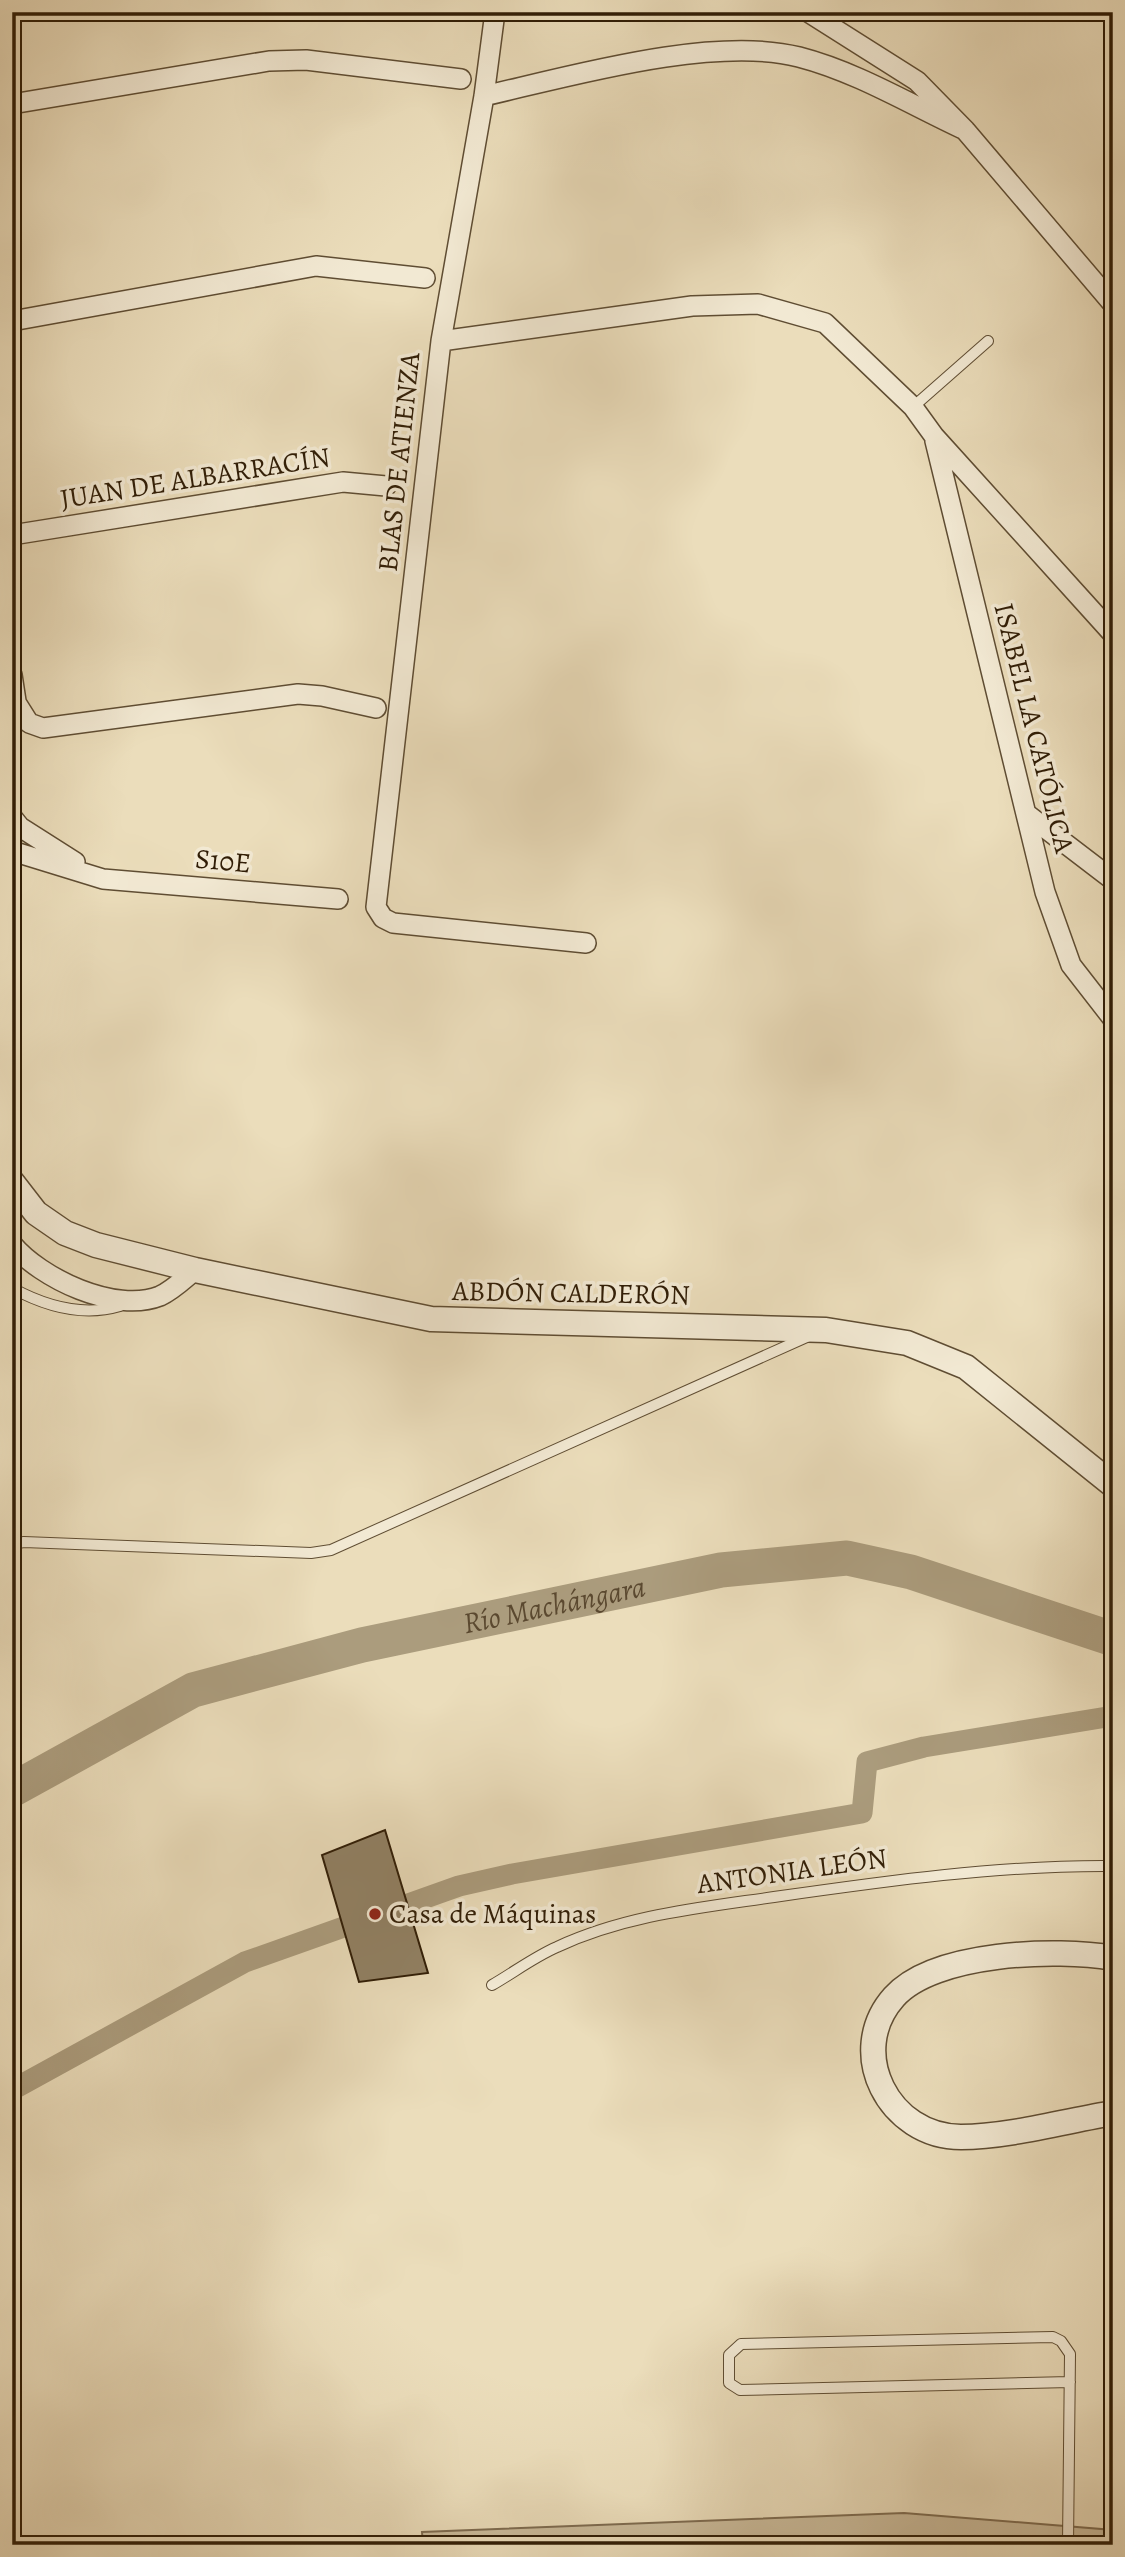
<svg xmlns="http://www.w3.org/2000/svg" width="1125" height="2557" viewBox="0 0 1125 2557" font-family="Alegreya,serif">
<style>
.green{fill:#cbbc9c;stroke:#7e6c51;stroke-width:2}
.lines{fill:none;stroke-linecap:round;stroke-linejoin:round}
.canal{stroke:#ab9c7d;stroke-width:21}
.river{stroke:#ab9c7d;stroke-width:35}
.building{fill:#918164;stroke:#301d06;stroke-width:2}
.service-casing{stroke:#5f4d33;stroke-width:12}
.minor-casing{stroke:#5f4d33;stroke-width:22}
.tertiary-casing{stroke:#5f4d33;stroke-width:27}
.service{stroke:#f2e9d3;stroke-width:10}
.minor{stroke:#f2e9d3;stroke-width:19}
.tertiary{stroke:#f2e9d3;stroke-width:24}
.poi-dot{fill:#8f2418;stroke:#f2e9d3;stroke-width:2.5}
.labels{text-anchor:middle;dominant-baseline:central;stroke-width:7;stroke-linejoin:round;paint-order:stroke}
.street-label{font-size:28px;fill:#301d06;stroke:#f2e9d3}
.poi-label{font-size:28px;fill:#301d06;stroke:#f2e9d3;text-anchor:start}
.water-label{font-size:30px;font-style:italic;fill:#5b4930;stroke:#f2e9d3}
</style>
<rect width="100%" height="100%" fill="#ebddbb"/>
<filter id="stains"><feTurbulence type="fractalNoise" baseFrequency=".00286" numOctaves="4"/><feColorMatrix values="0 0 0 0 .2 0 0 0 0 .09 0 0 0 0 .02 0 0 0 .5 -.17"/></filter>
<radialGradient id="worn" r=".72"><stop offset=".6" stop-color="#630" stop-opacity="0"/><stop offset="1" stop-color="#630" stop-opacity=".3"/></radialGradient>
<path class="green" d="M 904,2513 L 1113,2530 L 1113,2538 L 1105,2545 L 423,2545 L 422,2532 Z"/>
<g class="lines">
<path class="canal" d="M 12,2090 L 245,1962 L 459,1886 L 512,1874 L 862,1813 L 867,1762 L 924,1747 L 1113,1716"/>
<path class="river" id="s1" d="M 12,1790 L 193,1690 L 362,1645 L 721,1570 L 847,1558 L 911,1572 L 1113,1639"/>
</g>
<path class="building" d="M 385,1830 L 428,1973 L 359,1982 L 322,1855 Z"/>
<g class="lines">
<g class="service-casing">
<path id="service" d="M 913,407 L 988,341
M 12,1288 C 45,1306 83,1317 120,1306
M 12,1544 L 24,1542 L 311,1553 L 331,1550 L 809,1336
M 492,1985 C 513,1973 534,1957 557,1947 C 626,1915 699,1908 774,1897 C 886,1881 999,1865 1113,1866
M 1068,2545 L 1070,2354 L 1061,2341 L 1053,2337 L 741,2344 L 729,2355 L 729,2383 L 740,2390 L 1070,2382"/>
</g>
<g class="minor-casing">
<path id="minor" d="M 495,12 L 484,96 L 441,341 L 376,907 L 383,918 L 393,923 L 586,943
M 808,12 L 917,81 L 965,130 L 1113,304
M 484,96 C 571,76 714,35 799,57 C 857,72 911,105 965,130
M 12,104 L 269,61 L 306,60 L 461,79
M 12,321 L 316,266 L 425,278
M 441,341 L 692,306 L 758,304 L 825,323 L 913,407 L 934,436 L 1113,634
M 935,441 L 1045,892 L 1071,965 L 1113,1019
M 12,535 L 343,482 L 386,486
M 12,675 L 16,701
M 12,696 L 29,723 L 43,728 L 298,694 L 322,696 L 376,708
M 1028,815 L 1113,880
M 12,817 L 20,827 L 75,862
M 12,851 L 103,879 L 338,899
M 12,1244 C 40,1278 115,1314 160,1296 C 173,1290 184,1279 195,1270"/>
</g>
<g class="tertiary-casing">
<path id="tertiary" d="M 12,1182 L 36,1213 L 65,1233 L 96,1245 L 195,1270 L 431,1319 L 826,1330 L 907,1343 L 966,1367 L 1113,1485
M 1113,1958 C 1057,1948 934,1952 894,1997 C 845,2052 889,2137 961,2137 C 1007,2137 1066,2121 1113,2113"/>
</g>
<use href="#service" class="service"/>
<use href="#minor" class="minor"/>
<use href="#tertiary" class="tertiary"/>
</g>
<circle class="poi-dot" cx="375" cy="1914" r="7"/>
<g class="labels">
<g class="street-label">
<text transform="translate(399 462) rotate(-84)">BLAS DE ATIENZA</text>
<text transform="translate(195 478) rotate(-9)">JUAN DE ALBARRACÍN</text>
<text transform="translate(1034 728) rotate(76)">ISABEL LA CATÓLICA</text>
<text transform="translate(223 861) rotate(5)">S10E</text>
<text transform="translate(571 1293) rotate(1)">ABDÓN CALDERÓN</text>
<text transform="translate(792 1871) rotate(-8)">ANTONIA LEÓN</text>
</g>
<g class="poi-label">
<text x="389" y="1914">Casa de Máquinas</text>
</g>
<g class="water-label">
<text stroke="none"><textPath href="#s1" startOffset="578">Río Machángara</textPath></text>
</g>
</g>
<rect width="1125" height="2557" fill="none" stroke="#ebddbb" stroke-width="42"/>
<rect x="14" y="14" width="1097" height="2529" fill="none" stroke="#301d06" stroke-width="3.5"/>
<rect x="21" y="21" width="1083" height="2515" fill="none" stroke="#301d06" stroke-width="2"/>
<rect width="100%" height="100%" filter="url(#stains)"/>
<rect width="100%" height="100%" fill="url(#worn)"/>
</svg>
